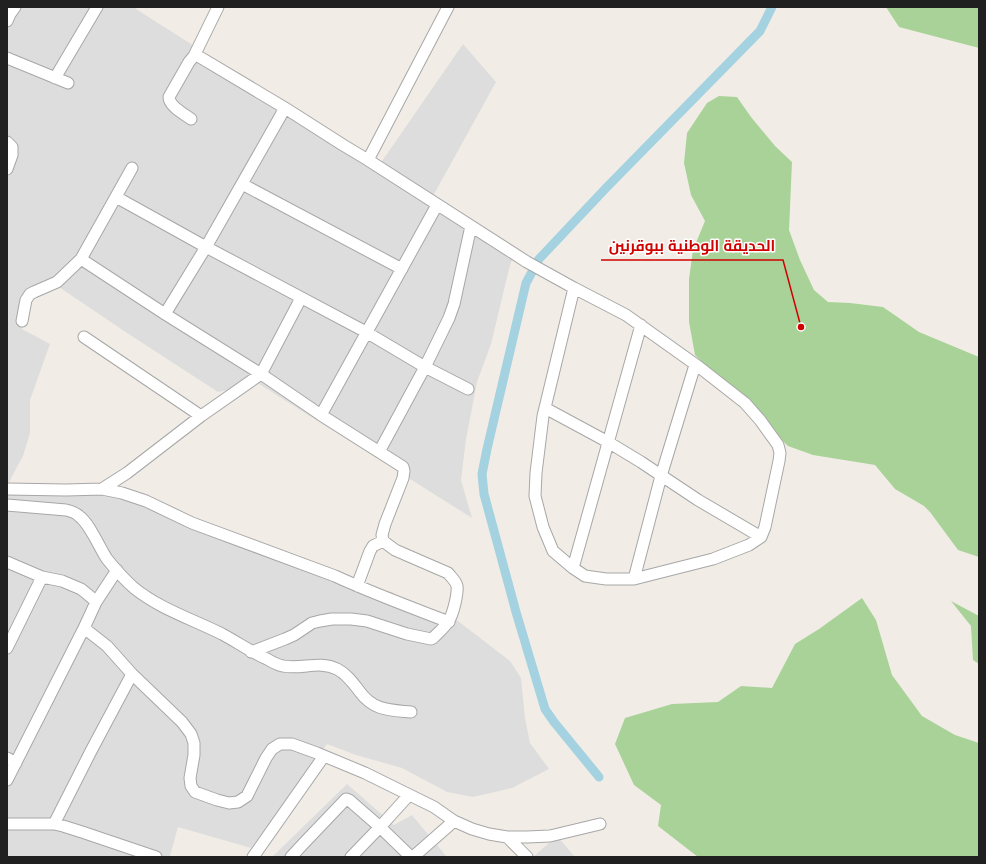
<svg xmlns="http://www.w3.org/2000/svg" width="986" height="864" viewBox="0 0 986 864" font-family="Arial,Cairo,sans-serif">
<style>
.residential{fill:#dedddd}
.forest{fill:#a9d299}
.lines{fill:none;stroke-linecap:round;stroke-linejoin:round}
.canal{stroke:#a4d2e0;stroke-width:9}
.street-casing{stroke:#a7a7a7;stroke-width:13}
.street{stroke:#fff;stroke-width:11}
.leader{fill:none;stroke:#cf0200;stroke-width:1.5}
.callout-dot{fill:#cf0200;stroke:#fff;stroke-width:1.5}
.callout-label{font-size:15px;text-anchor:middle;font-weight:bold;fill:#cf0200;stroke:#fff;stroke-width:3;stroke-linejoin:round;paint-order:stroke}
</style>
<rect width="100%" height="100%" fill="#f1ede6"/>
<path class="residential" d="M 7,7 L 137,7 L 136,9 L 380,164 L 463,44 L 496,82 L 433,196 L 516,251 L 510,265 L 491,344 L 477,382 L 466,439 L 461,480 L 472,518 L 259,384 L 218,392 L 124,331 L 59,287 L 26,303 L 22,329 L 50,344 L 30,400 L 30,433 L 23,456 L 7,486 Z
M 7,486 L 122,488 L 190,527 L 354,585 L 392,592 L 407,603 L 454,618 L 510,661 L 521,678 L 525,718 L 530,743 L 549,769 L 512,788 L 473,797 L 447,792 L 402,768 L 356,755 L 327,744 L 251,848 L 178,827 L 170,856 L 172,857 L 7,857 Z
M 347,784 L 394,825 L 412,815 L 447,857 L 272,857 Z
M 557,836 L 575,857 L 533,857 Z"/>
<path class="forest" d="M 886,7 L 979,7 L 979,48 L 899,27 Z
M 719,96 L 737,97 L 751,117 L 775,146 L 792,162 L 789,230 L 800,260 L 814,290 L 828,302 L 850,303 L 883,307 L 919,332 L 979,357 L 979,557 L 958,550 L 930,512 L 924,506 L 895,489 L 875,465 L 813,455 L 788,446 L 695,355 L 689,322 L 689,279 L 693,250 L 705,221 L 691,195 L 684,163 L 687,133 L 707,103 Z
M 862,598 L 876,620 L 892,675 L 922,716 L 955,735 L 979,743 L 979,857 L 698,857 L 658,826 L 661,805 L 634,785 L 615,744 L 625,718 L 672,704 L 718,702 L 741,686 L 772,688 L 795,644 L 819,629 Z
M 951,601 L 979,616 L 979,664 L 973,660 L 971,626 Z"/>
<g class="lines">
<path class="canal" d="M 599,777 L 554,722 L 545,709 L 516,612 L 484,494 L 482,474 L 487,449 L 526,283 L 539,259 L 606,188 L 760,31 L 772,7"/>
<g class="street-casing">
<path id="street" d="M 7,21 L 10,14 L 15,7
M 194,56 L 218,7
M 7,58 L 68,83
M 55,78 L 97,7
M 191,119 C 184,114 169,106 169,97 L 189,62 L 194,56 L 198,56 L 285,108 L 343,145 L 368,160 L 527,262 L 574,288 L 626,315 L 699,367 L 745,403 L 760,420 L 778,445 L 780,453 L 779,461 L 765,527 L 761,537 L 749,545 L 713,559 L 634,579 L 606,579 L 585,576 L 573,568 L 553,551 L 543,527 L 535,496 L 536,473 L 543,416 L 574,288
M 7,142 L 12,147 L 12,155 L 7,169
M 368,160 L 448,7
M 242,184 L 402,269
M 116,197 L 206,247 L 366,332 L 425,367 L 468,389
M 81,259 L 165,314 L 261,374 L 321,415 L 403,467 L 404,471 L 403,478 L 385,524 L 382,535 L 383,541 L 395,550 L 448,573 C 451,577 456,581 457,586 C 458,594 453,615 448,622 C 444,628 438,633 433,638 L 431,639 L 407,634 L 367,621 L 351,619 L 332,619 L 320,621 L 312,623 L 294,635 L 285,639 L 251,652
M 165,314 L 206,247 L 285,108
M 22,321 L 26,300 L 30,294 L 34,292 L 57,282 L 81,259 L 132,168
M 84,337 L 201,416
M 545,408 L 608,442 L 641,462 L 698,500 L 761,537
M 321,415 L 437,205
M 379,452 L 425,367 L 449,318 L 454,304 L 471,226
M 7,489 L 66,490 L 102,489 L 127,473 L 201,416 L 261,374 L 301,298
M 102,489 L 122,493 L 146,501 L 192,523 L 335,576 C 372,593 410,607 449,622
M 7,505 L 66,510 C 70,511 76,513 79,516 C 90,524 99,547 107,559 C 115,569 124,579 134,588 C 160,609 192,619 222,634 C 237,642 251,652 267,659 C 272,662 277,665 283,666 C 302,670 319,660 337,669 C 347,674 353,683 360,692 C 374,711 390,710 411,712
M 7,562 L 42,577 L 62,581 L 81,589 L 92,598 L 96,602 L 84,628 L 7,780
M 573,568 L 641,325
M 634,579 L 661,476 L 695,365
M 357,586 L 370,551 L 373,546 L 383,541
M 96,602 L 117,570
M 84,628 L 107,646 L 132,674 L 182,722 L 191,734 L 194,743 L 194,755 L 190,778 L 191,786 L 195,792 L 217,800 L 229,803 L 238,802 L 247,796 L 266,758 L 272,749 L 280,744 L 292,744 L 317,753 L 365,773 L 434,807 L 454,821 L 472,829 L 489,834 L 507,837 L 527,837 L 550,836 L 600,824
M 7,648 L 42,577
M 7,758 L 16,763
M 7,824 L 54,824 L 63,826 L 82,832 L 156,857
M 54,824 L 91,751 L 132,674
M 507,837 L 527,857
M 253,857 L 324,756
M 291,857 L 304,843 L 346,799 L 349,800 L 380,827 L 411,857
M 351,857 L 380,827 L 409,795
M 413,857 L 454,821"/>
</g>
<use href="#street" class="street"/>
</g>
<path class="leader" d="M801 327L783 260H601"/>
<circle class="callout-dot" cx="801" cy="327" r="4"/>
<g class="callout-label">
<text x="692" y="251">الحديقة الوطنية ببوقرنين</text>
</g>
<rect width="986" height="864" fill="none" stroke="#202020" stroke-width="16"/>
</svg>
